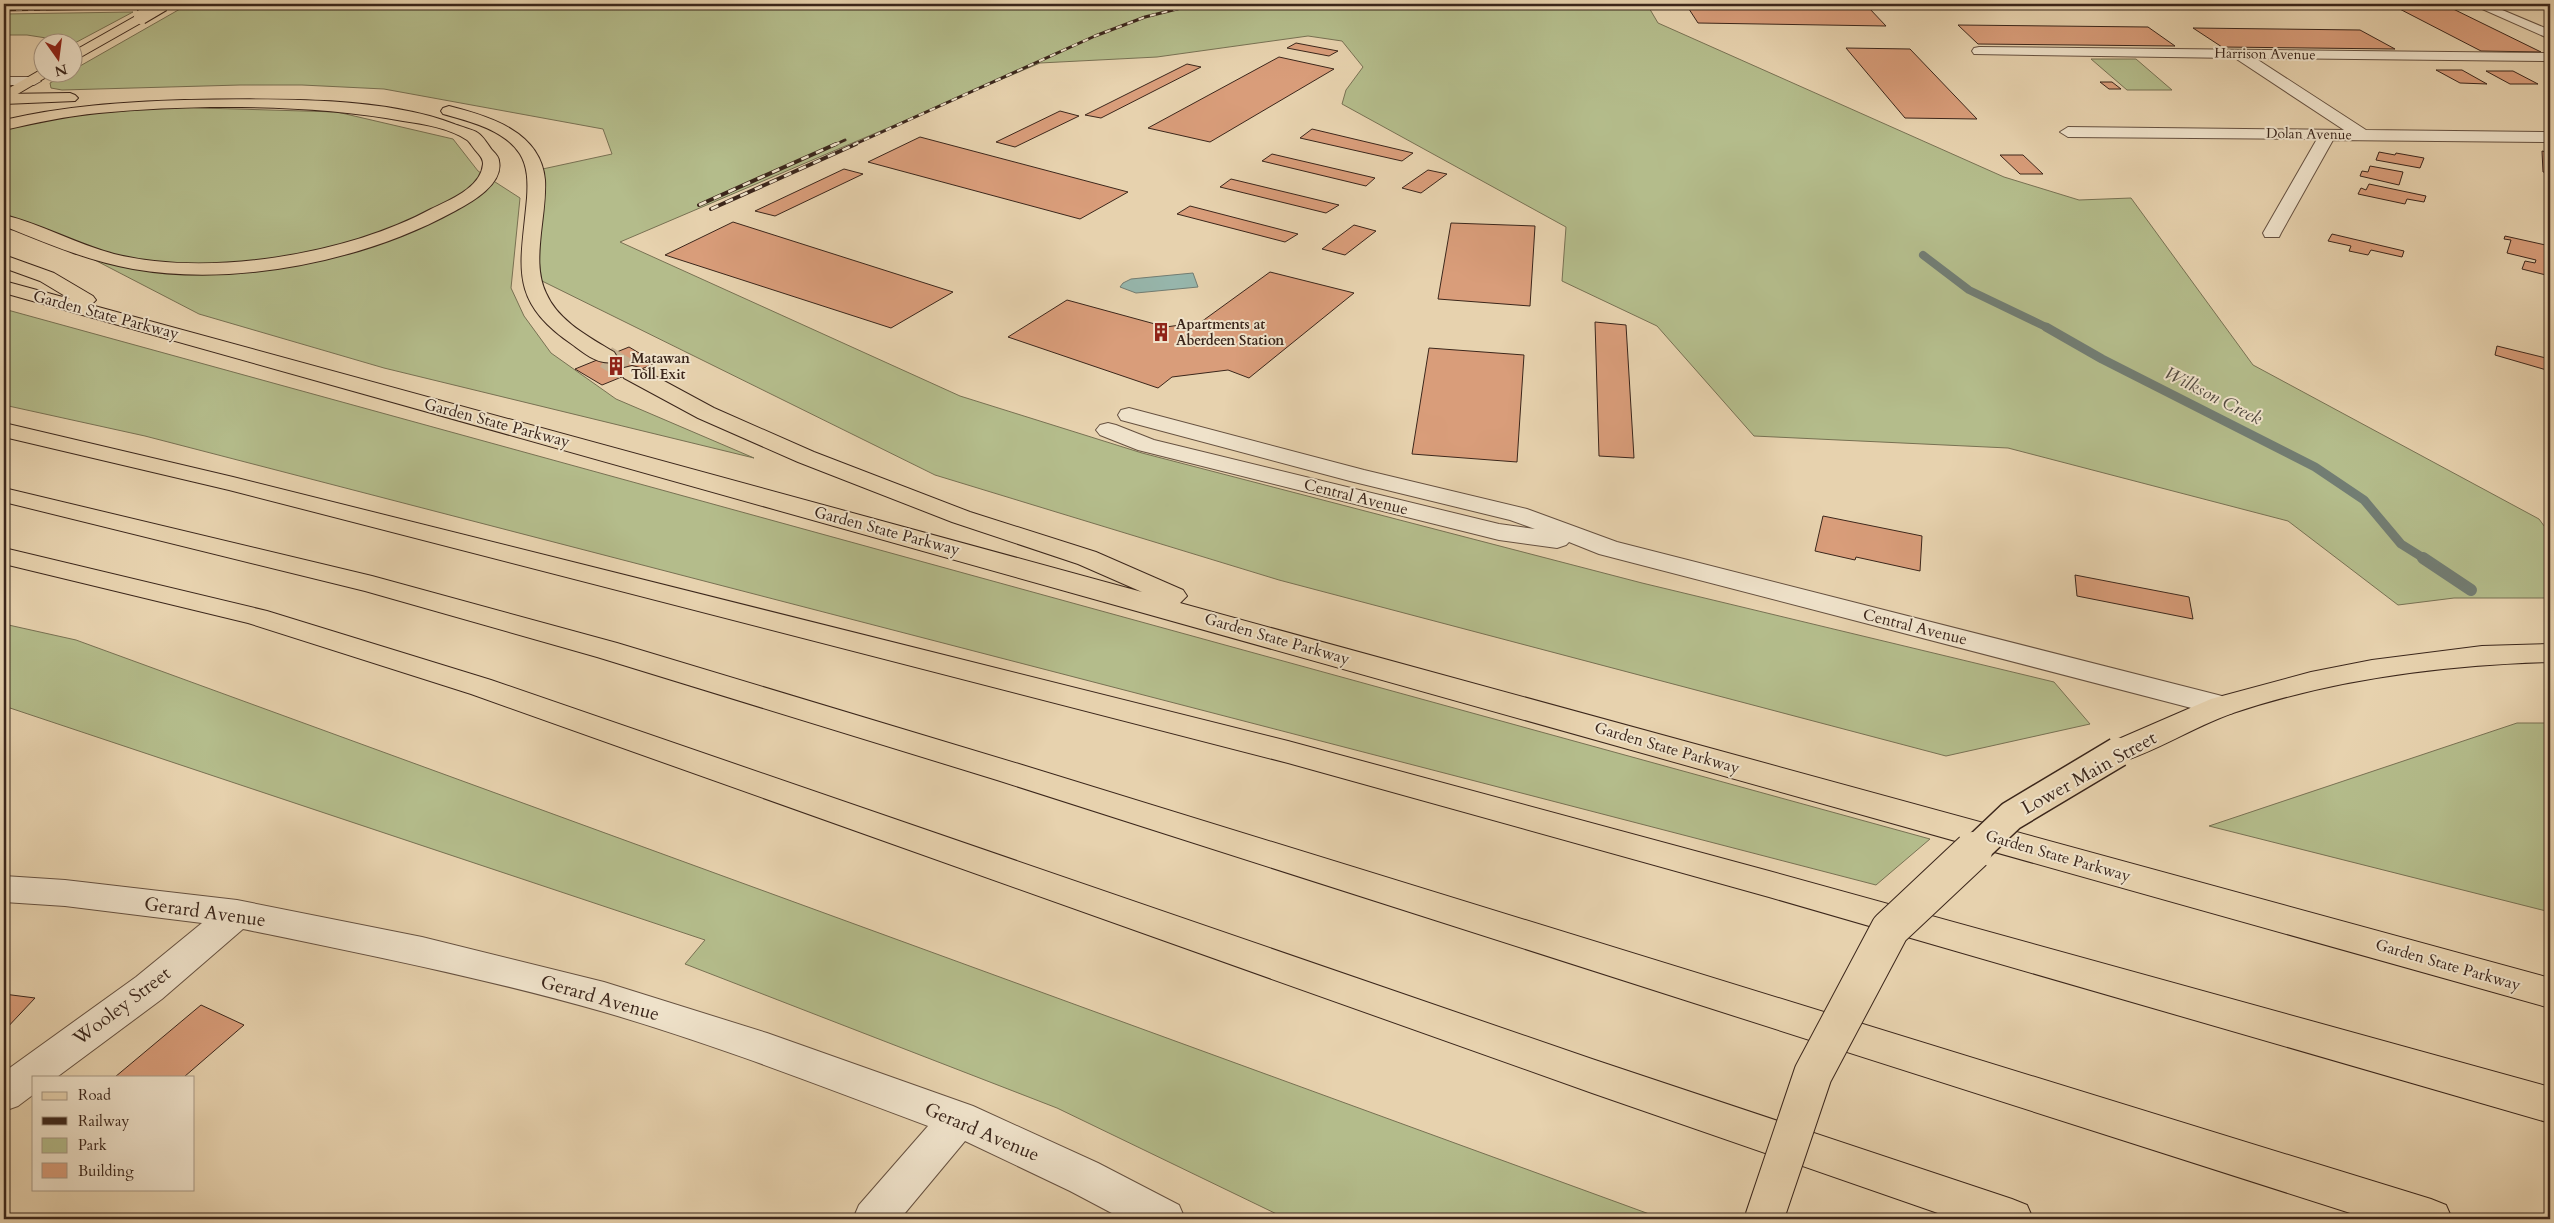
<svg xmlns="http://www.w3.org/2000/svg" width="2554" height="1223" viewBox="0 0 2554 1223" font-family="Cardo,serif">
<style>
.green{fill:#b4bc8b;stroke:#787153}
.water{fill:#97b7ad;stroke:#727d73}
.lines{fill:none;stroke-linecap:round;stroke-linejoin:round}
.stream-far2{stroke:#727d73;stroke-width:8}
.stream-far1{stroke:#727d73;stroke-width:9}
.stream{stroke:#727d73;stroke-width:12}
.building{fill:#d99d7a;stroke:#3b261b}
.highway-tunnel{stroke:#c5b091;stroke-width:23;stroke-dasharray:23 12;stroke-linecap:butt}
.minor-casing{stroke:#665140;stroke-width:2}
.major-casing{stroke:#3b261b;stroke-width:2}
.highway-casing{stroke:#3b261b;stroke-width:2}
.minor{fill:#efe2ca;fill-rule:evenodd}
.major{fill:#e7d2ae;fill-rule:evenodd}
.highway{fill:#e7d2ae;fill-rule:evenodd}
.rail-far1-casing{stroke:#3b261b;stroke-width:3}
.rail-casing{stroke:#3b261b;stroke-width:4}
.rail-far1{stroke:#efe2ca;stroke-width:2;stroke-dasharray:6;stroke-linecap:butt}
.rail{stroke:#efe2ca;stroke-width:2.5;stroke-dasharray:8;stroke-linecap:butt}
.major-bridge-far2-casing{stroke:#3b261b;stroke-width:16;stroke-linecap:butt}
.major-bridge-far1-casing{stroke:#3b261b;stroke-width:32;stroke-linecap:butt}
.major-bridge-casing{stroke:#3b261b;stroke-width:40;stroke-linecap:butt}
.major-bridge-far2{stroke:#e7d2ae;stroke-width:14}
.major-bridge-far1{stroke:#e7d2ae;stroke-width:29}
.major-bridge{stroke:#e7d2ae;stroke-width:38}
.labels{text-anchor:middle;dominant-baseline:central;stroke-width:4;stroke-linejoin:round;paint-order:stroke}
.far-street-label{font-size:14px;fill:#3b261b;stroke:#efe2ca}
.far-poi-label{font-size:14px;font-weight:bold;fill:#3b261b;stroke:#efe2ca;text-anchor:start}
.street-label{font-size:16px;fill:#3b261b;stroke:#efe2ca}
.water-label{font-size:18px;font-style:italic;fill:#524a40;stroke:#efe2ca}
.near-street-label{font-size:19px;fill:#3b261b;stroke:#efe2ca}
</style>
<rect width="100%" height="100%" fill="#e7d2ae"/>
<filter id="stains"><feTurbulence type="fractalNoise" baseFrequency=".004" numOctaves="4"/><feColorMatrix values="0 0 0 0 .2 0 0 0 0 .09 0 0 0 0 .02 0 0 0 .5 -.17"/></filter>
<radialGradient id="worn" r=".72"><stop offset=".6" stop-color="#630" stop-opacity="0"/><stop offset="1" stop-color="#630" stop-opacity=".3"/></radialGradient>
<path class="green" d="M 487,4 L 1613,4 L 1648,6 L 1658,23 L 2004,177 L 2079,200 L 2131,198 L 2253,365 L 2539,519 L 2550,534 L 2550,598 L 2454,598 L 2398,605 L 2288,521 L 2008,448 L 1754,436 L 1657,326 L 1562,281 L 1566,227 L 1342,104 L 1346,90 L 1363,67 L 1342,41 L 1308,36 L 1157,57 L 1040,63 L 620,242 L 960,396 L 1142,453 L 1642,583 L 2054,682 L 2090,724 L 1946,756 L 1279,580 L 935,475 L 538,279 L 538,170 L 612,154 L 603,129 L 384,89 L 302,85 L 240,85 L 62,90 L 51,88 L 50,83 L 68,73 L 72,72 L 73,70 L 180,9 Z
M 133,12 L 73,44 L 72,42 L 27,35 L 4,35 L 4,14 Z
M 2091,59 L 2136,59 L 2172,90 L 2127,90 Z
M 168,107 L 337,112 L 453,139 L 478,171 L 520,198 L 511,288 L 524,316 L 551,353 L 616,399 L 754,458 L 384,368 L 199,314 L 4,213 L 4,130 L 61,116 Z
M 4,309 L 1930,839 L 1876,885 L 145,436 L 4,405 Z
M 4,624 L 76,640 L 1652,1215 L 1651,1219 L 1287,1219 L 1057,1108 L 685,964 L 705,940 L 4,706 Z
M 2517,723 L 2550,723 L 2550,912 L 2209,826 Z"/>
<path class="water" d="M 1193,273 L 1198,287 L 1136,293 L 1120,287 L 1123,283 L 1131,279 Z"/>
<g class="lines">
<path class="stream-far2" d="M 1923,255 L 1969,290 L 2048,328"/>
<path class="stream-far1" d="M 2046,327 L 2102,359 L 2315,467 L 2364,500 L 2401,544 L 2425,559"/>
<path class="stream" d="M 2423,558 L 2471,590"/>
</g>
<path class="building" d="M 2390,4 L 2443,4 L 2541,52 L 2481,51 Z
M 1687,6 L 1869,8 L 1886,26 L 1698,23 Z
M 1958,25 L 2148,27 L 2175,46 L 1978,44 Z
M 2193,28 L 2360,30 L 2395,49 L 2222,47 Z
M 1296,43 L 1338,51 L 1329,56 L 1287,48 Z
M 1846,48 L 1910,49 L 1977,119 L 1905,118 Z
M 1279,57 L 1334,69 L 1210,142 L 1148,128 Z
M 1187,64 L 1201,67 L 1101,118 L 1085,115 Z
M 2436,70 L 2462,70 L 2487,84 L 2460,83 Z
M 2486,71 L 2513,71 L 2538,84 L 2510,84 Z
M 2100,82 L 2112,82 L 2121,89 L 2109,89 Z
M 1060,111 L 1079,116 L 1015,147 L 996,142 Z
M 1312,129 L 1413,153 L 1402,161 L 1300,138 Z
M 920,137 L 1128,192 L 1080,219 L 868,162 Z
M 2542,151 L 2550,153 L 2550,173 L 2543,172 Z
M 2379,152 L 2395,155 L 2396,153 L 2424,158 L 2420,168 L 2376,160 Z
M 1272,154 L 1375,178 L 1366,186 L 1262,161 Z
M 2000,155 L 2023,155 L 2043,174 L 2020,174 Z
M 2370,166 L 2403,172 L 2399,185 L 2360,176 L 2362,171 L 2368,172 Z
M 844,169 L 863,174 L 775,216 L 755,211 Z
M 1428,170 L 1447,174 L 1421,193 L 1402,188 Z
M 1231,179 L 1339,205 L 1326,213 L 1220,187 Z
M 2369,184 L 2426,196 L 2424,202 L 2407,199 L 2405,204 L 2358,194 L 2361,188 L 2366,190 Z
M 1190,206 L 1298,234 L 1285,242 L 1177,214 Z
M 733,222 L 953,292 L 891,328 L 665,255 Z
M 1451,223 L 1535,226 L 1530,306 L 1438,299 Z
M 1354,225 L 1376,231 L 1345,255 L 1322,249 Z
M 2332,234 L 2404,251 L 2402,257 L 2371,250 L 2368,255 L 2349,251 L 2351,246 L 2328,241 Z
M 2505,236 L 2550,246 L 2550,276 L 2522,269 L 2525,261 L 2535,263 L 2536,260 L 2507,253 L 2511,240 L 2504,239 Z
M 1270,272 L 1354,293 L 1249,378 L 1228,370 L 1172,377 L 1158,388 L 1008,337 L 1067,300 L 1166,327 L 1201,322 Z
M 1595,322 L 1626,325 L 1634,458 L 1599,456 Z
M 2497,346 L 2550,359 L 2550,371 L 2495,355 Z
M 629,347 L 656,363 L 602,385 L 575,369 Z
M 1429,348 L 1524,355 L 1517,462 L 1412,454 Z
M 1823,516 L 1922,536 L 1920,571 L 1856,557 L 1855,560 L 1815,551 Z
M 2075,575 L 2189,597 L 2193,619 L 2077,596 Z
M 4,994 L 35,998 L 4,1031 Z
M 201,1005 L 244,1025 L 184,1077 L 115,1077 Z"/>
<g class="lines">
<path class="highway-tunnel" d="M 606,357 L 632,373"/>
<g class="minor-casing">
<path id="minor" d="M 2471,4 L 2488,4 L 2550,30 L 2550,39 Z
M 1979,47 L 2550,53 L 2550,61 L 2255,58 L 2366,130 L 2550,132 L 2550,142 L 2333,140 L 2281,233 L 2279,237 L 2265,237 L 2263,233 L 2317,139 L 2068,137 L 2060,132 L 2068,127 L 2344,130 L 2235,58 L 1974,54 L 1972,51 L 1974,48 Z
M 4,77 L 34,77 L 41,81 L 34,85 L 4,85 Z
M 1129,408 L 1364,470 L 1527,509 L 1617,542 L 2222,696 L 2233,699 L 2237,706 L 2233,713 L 2222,716 L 1599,554 L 1569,542 L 1566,545 L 1557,548 L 1499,540 L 1138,450 L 1100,435 L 1096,430 L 1100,425 L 1108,423 L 1116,425 L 1154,440 L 1499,524 L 1535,529 L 1510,520 L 1350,481 L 1121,420 L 1118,415 L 1121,410 Z
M 4,876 L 65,880 L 237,900 L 422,937 L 604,982 L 767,1033 L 973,1106 L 1098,1163 L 1179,1205 L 1185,1219 L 1123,1219 L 1070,1191 L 965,1141 L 900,1219 L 853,1219 L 859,1205 L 928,1126 C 821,1086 714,1044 604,1012 C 485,978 364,954 243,929 L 162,999 L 57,1077 L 34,1077 L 34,1094 L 18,1106 L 4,1111 L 4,1072 L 136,977 L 202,923 L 65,906 L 4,902 Z"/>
</g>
<g class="major-casing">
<path id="major" d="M 141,13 L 148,17 L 146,20 L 72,62 L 72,52 Z
M 42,69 L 42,72 L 55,72 L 4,102 L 4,91 Z
M 2550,644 L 2550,662 C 2444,665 2334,679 2233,713 C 2193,727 2158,751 2118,763 L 2107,760 L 2103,752 L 2107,744 L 2211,699 L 2311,672 L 2372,660 L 2482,646 Z"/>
</g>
<g class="highway-casing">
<path id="highway" d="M 70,93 L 75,95 L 78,98 L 75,101 L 4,104 L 4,94 Z
M 184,100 C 264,99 379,95 454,124 C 461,127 472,129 478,133 C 484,137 488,145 492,150 C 495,153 499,157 499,161 C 504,184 472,202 455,211 C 364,261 236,287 133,269 C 88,261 46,243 4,226 L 4,215 C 42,224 76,244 114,254 C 208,277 346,255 431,209 C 449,200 481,188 483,164 C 483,158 480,156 476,151 C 473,148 470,142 467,140 C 449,128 424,124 403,121 C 311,104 193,104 99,113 C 67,116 35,123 4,130 L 4,120 C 64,106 123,102 184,100 Z
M 449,106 C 488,116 541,131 545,180 C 546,197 543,215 541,233 C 539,253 537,274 546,293 C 558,321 589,337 614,352 L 617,357 L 614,362 C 598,365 585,354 573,345 C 507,300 521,267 527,198 C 528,183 528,167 520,154 C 505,130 469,121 443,114 L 441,111 L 443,108 Z
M 4,255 L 54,273 L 93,296 L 96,300 L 91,305 L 1142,592 L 1078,564 L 952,522 L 798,462 L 698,418 L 624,378 L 621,373 L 624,368 L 632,366 L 640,368 L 714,408 L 814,452 L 970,512 L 1096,552 L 1183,590 L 1187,596 L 1180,603 L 2550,978 L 2550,1008 L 4,293 L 4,281 L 70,299 L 40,281 L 4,268 Z
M 4,423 L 233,477 L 1288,741 L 1769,871 L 2550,1087 L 2550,1123 L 1769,897 L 1288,763 L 229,490 L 4,437 Z
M 4,488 L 372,576 L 617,643 L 1019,764 L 2431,1199 L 2446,1205 L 2452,1219 L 2369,1219 L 997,780 L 597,657 L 365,591 L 4,502 Z
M 4,548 L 267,611 L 491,680 L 1592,1059 L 2012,1199 L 2027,1205 L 2033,1219 L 1955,1219 L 1592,1093 L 471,694 L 248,623 L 4,564 Z"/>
</g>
<use href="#minor" class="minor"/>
<use href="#major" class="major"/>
<use href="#highway" class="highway"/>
<g class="rail-far1-casing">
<path id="rail-far1" d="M 4,10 L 316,4
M 834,145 L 845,140
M 853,145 L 1095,36 L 1145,17 L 1197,4"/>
</g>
<g class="rail-casing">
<path id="rail" d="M 699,205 L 836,144
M 711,209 L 856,144"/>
</g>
<use href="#rail-far1" class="rail-far1"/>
<use href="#rail" class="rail"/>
<g class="major-bridge-far2-casing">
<path id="major-bridge-far2" d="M 141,17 L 163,4"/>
</g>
<g class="major-bridge-far1-casing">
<path id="major-bridge-far1" d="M 1972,853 L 2011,816 L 2118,752"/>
</g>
<g class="major-bridge-casing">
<path id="major-bridge" d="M 1764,1219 L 1813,1074 L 1890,929 L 1973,851"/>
</g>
<use href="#major-bridge-far2" class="major-bridge-far2"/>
<use href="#major-bridge-far1" class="major-bridge-far1"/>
<use href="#major-bridge" class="major-bridge"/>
</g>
<defs>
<g id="building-bare" transform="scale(1.5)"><path d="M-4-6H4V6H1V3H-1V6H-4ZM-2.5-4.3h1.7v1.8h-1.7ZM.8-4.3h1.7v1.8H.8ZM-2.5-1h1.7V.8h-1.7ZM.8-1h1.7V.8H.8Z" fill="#8f2418" stroke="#efe2ca" stroke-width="2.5" paint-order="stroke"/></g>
</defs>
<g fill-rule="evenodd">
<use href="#building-bare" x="1161" y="332"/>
<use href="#building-bare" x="616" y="366"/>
</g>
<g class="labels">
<g class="far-street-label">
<text transform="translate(2265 54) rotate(1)">Harrison Avenue</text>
<text transform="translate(2309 134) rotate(1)">Dolan Avenue</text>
</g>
<g class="far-poi-label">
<text x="1176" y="324">Apartments at<tspan x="1176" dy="16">Aberdeen Station</tspan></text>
<text x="631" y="358">Matawan<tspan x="631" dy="16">Toll Exit</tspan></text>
</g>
<g class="street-label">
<text transform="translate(106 315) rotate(15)">Garden State Parkway</text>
<text transform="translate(497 423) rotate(15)">Garden State Parkway</text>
<text transform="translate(1356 497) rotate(14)">Central Avenue</text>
<text transform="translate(887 531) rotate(15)">Garden State Parkway</text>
<text transform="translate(1915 627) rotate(14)">Central Avenue</text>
<text transform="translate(1277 639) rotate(16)">Garden State Parkway</text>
<text transform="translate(1667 748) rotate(16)">Garden State Parkway</text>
<text transform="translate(2058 856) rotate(16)">Garden State Parkway</text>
<text transform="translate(2448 965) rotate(16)">Garden State Parkway</text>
</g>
<g class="water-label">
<text transform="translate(2213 396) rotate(27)">Wilkson Creek</text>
</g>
<g class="near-street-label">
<text transform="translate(2089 773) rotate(-29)">Lower Main Street</text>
<text transform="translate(205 912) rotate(8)">Gerard Avenue</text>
<text transform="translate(600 998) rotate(16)">Gerard Avenue</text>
<text transform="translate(122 1006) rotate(-37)">Wooley Street</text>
<text transform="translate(982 1132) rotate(23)">Gerard Avenue</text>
</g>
</g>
<rect width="2554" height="1223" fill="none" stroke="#e7d2ae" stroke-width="20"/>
<rect x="5" y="5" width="2544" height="1213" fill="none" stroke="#3b261b" stroke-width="2.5"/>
<rect x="10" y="10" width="2534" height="1203" fill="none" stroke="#3b261b"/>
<rect x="32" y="1076" width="162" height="115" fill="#efe2ca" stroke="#a79784"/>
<rect x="42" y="1092" width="25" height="8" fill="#e7d2ae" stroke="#a79784"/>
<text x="78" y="1100" font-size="15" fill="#3b261b">Road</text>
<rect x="42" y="1117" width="25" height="8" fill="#3b261b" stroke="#a79784"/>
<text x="78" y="1126" font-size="15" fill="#3b261b">Railway</text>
<rect x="42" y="1138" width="25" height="15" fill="#b4bc8b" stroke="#a79784"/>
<text x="78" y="1150" font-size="15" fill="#3b261b">Park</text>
<rect x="42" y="1163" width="25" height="15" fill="#d99d7a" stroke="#a79784"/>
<text x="78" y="1176" font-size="15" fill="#3b261b">Building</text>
<g transform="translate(58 58) rotate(166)"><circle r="24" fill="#efe2ca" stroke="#a79784"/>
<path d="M0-4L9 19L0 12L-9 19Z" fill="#8f2418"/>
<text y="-8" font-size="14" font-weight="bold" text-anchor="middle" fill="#3b261b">N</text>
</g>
<rect width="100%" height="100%" filter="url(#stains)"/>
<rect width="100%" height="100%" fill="url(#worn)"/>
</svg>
